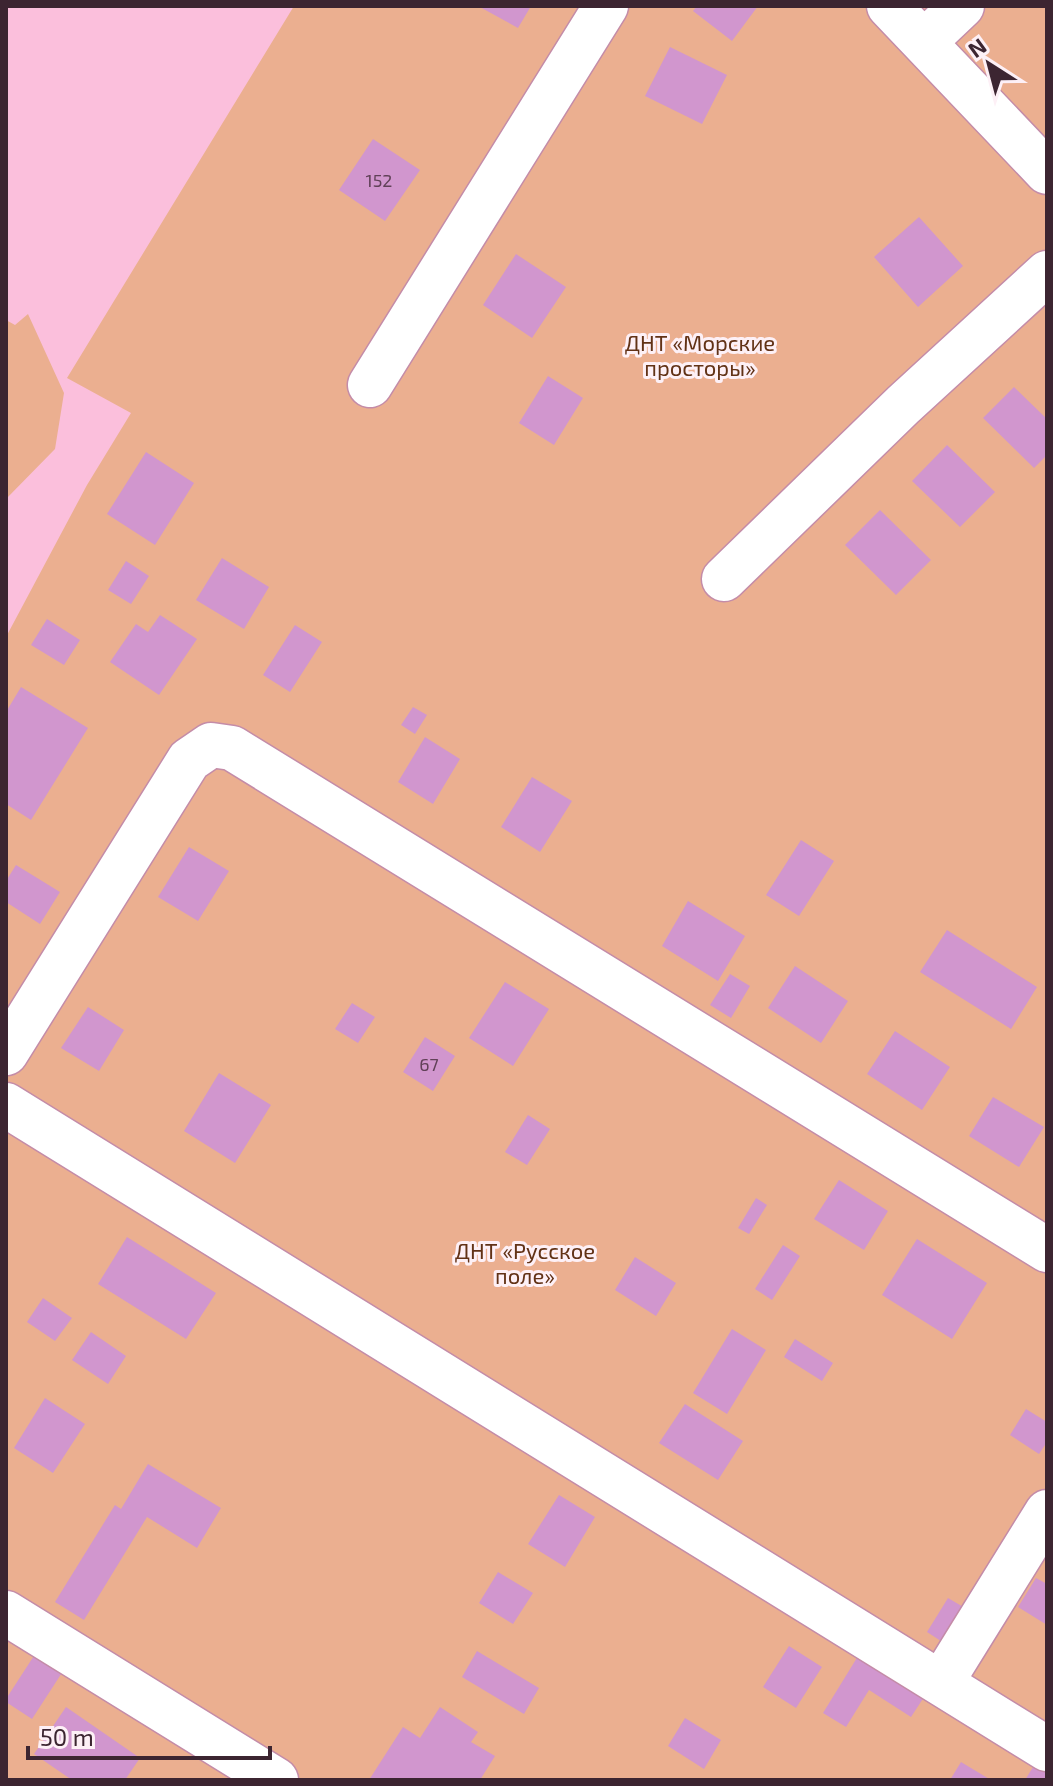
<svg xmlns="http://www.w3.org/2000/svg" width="1053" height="1786" viewBox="0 0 1053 1786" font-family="'Exo 2',sans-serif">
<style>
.green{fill:#ebaf90}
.building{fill:#d196ce}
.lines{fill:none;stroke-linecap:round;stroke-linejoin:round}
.minor-casing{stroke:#c48ca8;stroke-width:47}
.minor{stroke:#fff;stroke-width:44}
.labels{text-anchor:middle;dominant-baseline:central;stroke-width:6;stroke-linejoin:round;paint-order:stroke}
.number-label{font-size:18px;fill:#614158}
.park-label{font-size:22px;fill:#623216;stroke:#fdf0f6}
</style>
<rect width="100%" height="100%" fill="#fbbfdc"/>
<path class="green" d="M 294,6 L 1047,6 L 1047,1780 L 6,1780 L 6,637 L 87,485 L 131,413 L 67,378 Z
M 28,314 L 64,393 L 55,449 L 6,499 L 6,320 L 15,325 Z"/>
<path class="building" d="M 478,6 L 531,6 L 518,28 Z
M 697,6 L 758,6 L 732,41 L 693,11 Z
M 670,47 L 727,75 L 702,124 L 645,96 Z
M 373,139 L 420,170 L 385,221 L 339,190 Z
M 919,217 L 963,266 L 918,307 L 874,257 Z
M 516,254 L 566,287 L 532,338 L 483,305 Z
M 548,376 L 583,398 L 554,445 L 519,423 Z
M 1014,387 L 1047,419 L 1047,455 L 1034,468 L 983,418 Z
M 947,445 L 995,492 L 960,527 L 912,481 Z
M 146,452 L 194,483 L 155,545 L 107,514 Z
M 880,510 L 931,560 L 896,595 L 845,545 Z
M 222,558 L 269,587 L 244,629 L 196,600 Z
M 126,561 L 149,576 L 131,604 L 108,590 Z
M 160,615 L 197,639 L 159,695 L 110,662 L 136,624 L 148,632 Z
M 47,619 L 80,640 L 64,665 L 31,645 Z
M 295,625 L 322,642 L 290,692 L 263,675 Z
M 21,687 L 88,728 L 31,820 L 6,804 L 6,712 Z
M 413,707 L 427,715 L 415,734 L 401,725 Z
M 425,737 L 460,759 L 433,804 L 398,782 Z
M 532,777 L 572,801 L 540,852 L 501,827 Z
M 801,840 L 834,861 L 799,916 L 766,895 Z
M 189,847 L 229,871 L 198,921 L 158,897 Z
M 16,865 L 60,892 L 40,924 L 6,902 L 6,881 Z
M 688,901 L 745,936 L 718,981 L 662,946 Z
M 947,930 L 1037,987 L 1011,1029 L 920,972 Z
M 795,966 L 848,1001 L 821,1043 L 768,1008 Z
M 730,974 L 750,986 L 731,1018 L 710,1005 Z
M 505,982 L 549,1009 L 513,1066 L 469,1038 Z
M 352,1003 L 375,1017 L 358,1043 L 335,1029 Z
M 88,1007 L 124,1030 L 99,1071 L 61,1048 Z
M 895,1031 L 950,1067 L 922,1110 L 867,1074 Z
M 425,1037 L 455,1056 L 433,1091 L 403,1072 Z
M 219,1073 L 271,1105 L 235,1163 L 184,1131 Z
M 993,1097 L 1044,1127 L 1019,1167 L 969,1136 Z
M 528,1115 L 550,1129 L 527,1165 L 505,1152 Z
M 839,1180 L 888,1211 L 864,1250 L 814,1219 Z
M 756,1198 L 767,1205 L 749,1234 L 738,1228 Z
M 127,1237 L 216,1293 L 186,1339 L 98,1284 Z
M 917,1239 L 987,1283 L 952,1339 L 882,1295 Z
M 783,1245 L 800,1256 L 772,1300 L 755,1289 Z
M 635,1257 L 676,1283 L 656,1316 L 615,1290 Z
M 43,1298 L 72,1318 L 55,1341 L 27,1322 Z
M 732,1329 L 766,1350 L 727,1414 L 693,1393 Z
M 91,1332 L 126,1356 L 108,1384 L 72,1360 Z
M 795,1339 L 833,1363 L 822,1381 L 784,1357 Z
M 45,1398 L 85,1424 L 53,1473 L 14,1448 Z
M 685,1404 L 743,1441 L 718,1480 L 659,1443 Z
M 1026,1409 L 1047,1422 L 1047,1442 L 1039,1454 L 1010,1435 Z
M 148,1464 L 221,1508 L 197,1548 L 147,1517 L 84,1620 L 55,1602 L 115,1505 L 121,1509 Z
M 559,1495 L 595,1517 L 565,1567 L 528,1544 Z
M 498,1572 L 533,1593 L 513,1624 L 479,1603 Z
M 1036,1578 L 1047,1584 L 1047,1625 L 1018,1607 Z
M 948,1598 L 965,1608 L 944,1643 L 927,1632 Z
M 789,1646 L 822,1667 L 796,1708 L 763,1687 Z
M 39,1648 L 67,1665 L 32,1719 L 6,1702 L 6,1699 Z
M 863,1648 L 928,1691 L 911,1717 L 869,1690 L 846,1727 L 823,1713 Z
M 477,1651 L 539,1688 L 524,1714 L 462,1677 Z
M 66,1707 L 140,1758 L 125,1780 L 72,1780 L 34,1754 Z
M 440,1707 L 478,1732 L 471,1742 L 495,1756 L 480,1780 L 369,1780 L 403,1727 L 420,1738 Z
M 685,1718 L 721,1740 L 704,1769 L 668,1746 Z
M 1038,1759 L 1047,1765 L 1047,1780 L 1025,1780 Z
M 961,1762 L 991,1780 L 950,1780 Z"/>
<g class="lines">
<g class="minor-casing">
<path id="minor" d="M 889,6 L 1047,172
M 924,42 L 962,6
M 370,385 L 606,6
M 724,579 L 903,405 L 1047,273
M 6,1053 L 189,760 L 211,745 L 232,748 L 1047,1250
M 6,1105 L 1047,1749
M 6,1613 L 276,1780
M 941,1683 L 1047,1512"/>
</g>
<use href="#minor" class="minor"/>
</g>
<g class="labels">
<g class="number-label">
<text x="379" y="180">152</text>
<text x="429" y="1064">67</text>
</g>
<g class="park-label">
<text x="700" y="342">ДНТ «Морские<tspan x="700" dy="25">просторы»</tspan></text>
<text x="525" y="1250">ДНТ «Русское<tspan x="525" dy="25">поле»</tspan></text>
</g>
</g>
<rect width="1053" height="1786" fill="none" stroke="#3c2531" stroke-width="16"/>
<g transform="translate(989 64) rotate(324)" stroke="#fdf0f6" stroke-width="6" paint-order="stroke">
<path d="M0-6L14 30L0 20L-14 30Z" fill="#3c2531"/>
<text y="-12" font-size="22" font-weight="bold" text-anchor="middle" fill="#3c2531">N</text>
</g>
<path d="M28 1746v12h242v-12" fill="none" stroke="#3c2531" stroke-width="4"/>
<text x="40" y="1746" font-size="24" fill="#3c2531" stroke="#fdf0f6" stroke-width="6" paint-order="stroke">50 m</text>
</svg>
